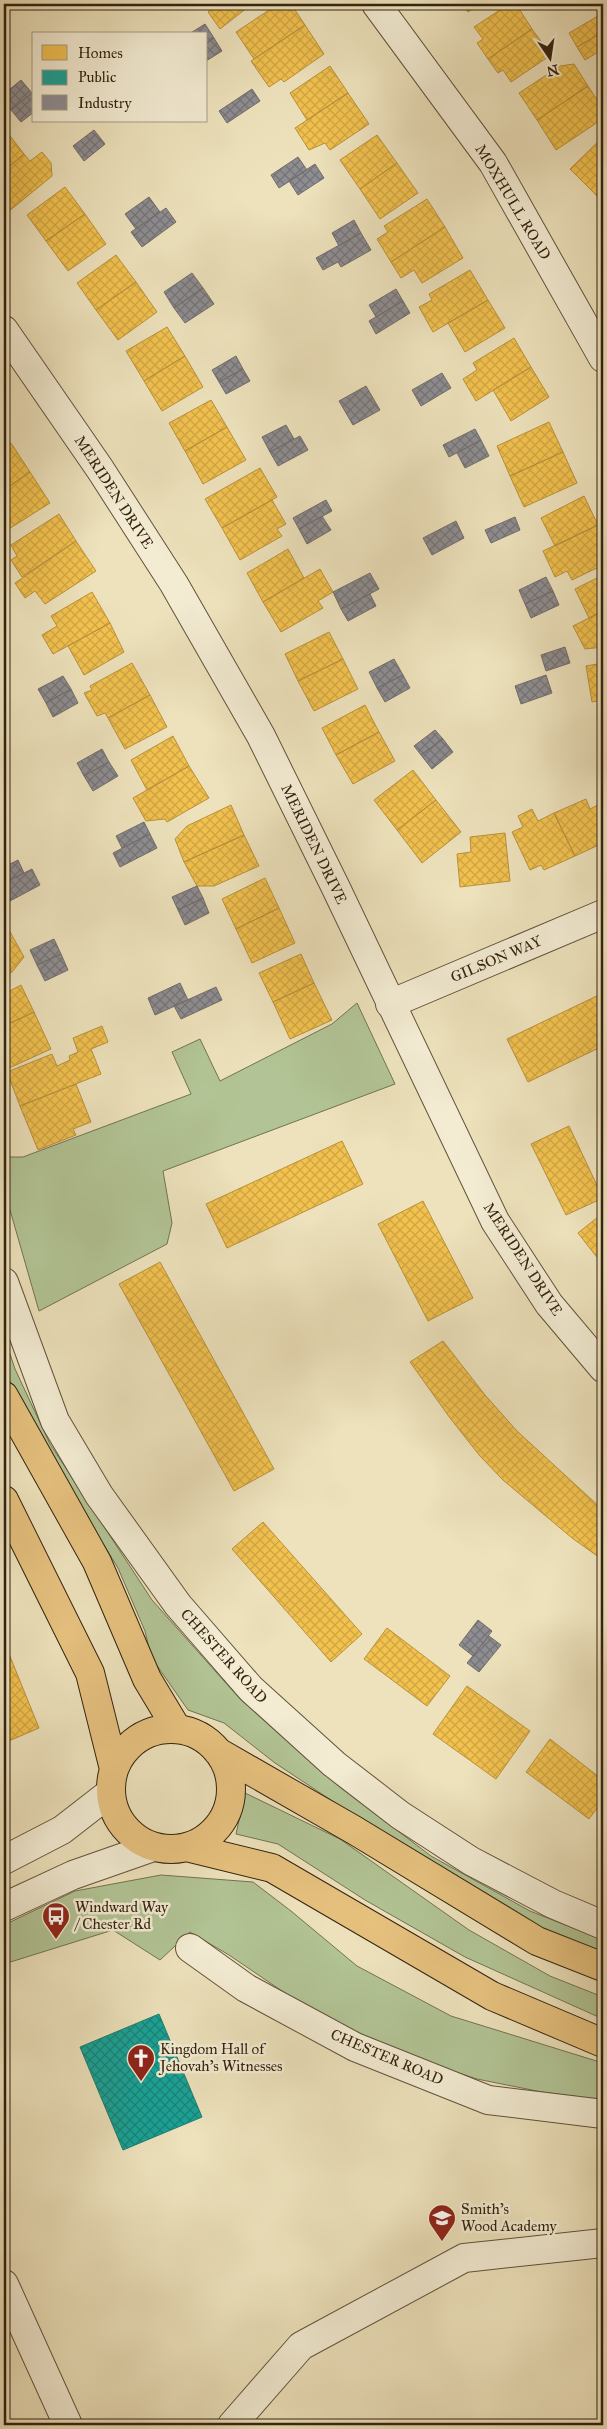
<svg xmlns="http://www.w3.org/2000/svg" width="607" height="2429" viewBox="0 0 607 2429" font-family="'IM FELL Great Primer',serif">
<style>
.green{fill:#b2c495;stroke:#727352}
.homes{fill:url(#homes-cross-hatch);stroke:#b9913b}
.public{fill:url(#public-cross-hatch);stroke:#1f7c6f}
.industry{fill:url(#industry-cross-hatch);stroke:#726d6b}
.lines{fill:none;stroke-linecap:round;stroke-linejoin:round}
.minor-casing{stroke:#62523a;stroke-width:30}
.major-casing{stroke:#33220f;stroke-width:30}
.minor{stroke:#f3ecd3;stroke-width:28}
.major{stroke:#e6c17e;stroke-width:28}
.labels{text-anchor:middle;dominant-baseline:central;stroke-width:5;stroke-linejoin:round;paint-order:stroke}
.street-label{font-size:15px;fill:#33220f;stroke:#f3ecd3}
.poi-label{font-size:15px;fill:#33220f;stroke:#f3ecd3;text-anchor:start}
</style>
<defs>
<pattern id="homes-cross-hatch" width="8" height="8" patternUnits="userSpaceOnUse" patternTransform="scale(1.25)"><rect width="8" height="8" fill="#f2c14e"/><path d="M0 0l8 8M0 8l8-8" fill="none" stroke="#d0a643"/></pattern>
<pattern id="public-cross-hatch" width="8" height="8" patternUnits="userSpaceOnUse" patternTransform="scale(1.25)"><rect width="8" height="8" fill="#17a398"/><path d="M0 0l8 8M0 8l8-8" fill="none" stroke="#15847a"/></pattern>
<pattern id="industry-cross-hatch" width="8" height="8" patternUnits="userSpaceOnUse" patternTransform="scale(1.25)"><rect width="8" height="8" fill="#8d8d92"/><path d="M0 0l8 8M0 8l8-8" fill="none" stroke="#747376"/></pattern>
</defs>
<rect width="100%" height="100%" fill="#ede2bc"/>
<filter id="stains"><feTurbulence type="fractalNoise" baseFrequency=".004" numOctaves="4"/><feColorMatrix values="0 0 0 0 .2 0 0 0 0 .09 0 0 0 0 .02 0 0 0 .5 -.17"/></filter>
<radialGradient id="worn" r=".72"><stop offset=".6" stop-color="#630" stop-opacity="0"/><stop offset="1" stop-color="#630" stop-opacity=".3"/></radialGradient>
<path class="green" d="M 357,1003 L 395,1084 L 163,1171 L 172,1223 L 167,1244 L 39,1311 L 4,1189 L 4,1157 L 23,1157 L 191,1094 L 172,1052 L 200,1039 L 220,1081 L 332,1024 Z
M 4,1336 L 15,1369 L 50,1444 L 152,1600 L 240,1699 L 341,1788 L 431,1856 L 530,1911 L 603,1940 L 603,1956 L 511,1913 L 423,1861 L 275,1763 L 224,1723 L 188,1710 L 151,1657 L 145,1631 L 118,1568 L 46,1450 L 4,1370 Z
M 245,1793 L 340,1839 L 469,1930 L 550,1976 L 603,1997 L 603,2019 L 465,1957 L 365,1900 L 278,1844 L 236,1834 Z
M 161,1875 L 253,1882 L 291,1911 L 357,1966 L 451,2016 L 603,2063 L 603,2100 L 542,2092 L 477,2079 L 402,2054 L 307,2008 L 229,1955 L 190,1932 L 160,1960 L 113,1930 L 4,1964 L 4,1925 L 75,1891 Z"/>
<path class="homes" d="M 214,4 L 252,4 L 220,29 L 208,12 L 216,6 Z
M 278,4 L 291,4 L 305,25 L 254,59 L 236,32 Z
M 462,4 L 480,4 L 468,12 Z
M 509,4 L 516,4 L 532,29 L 488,59 L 477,43 L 483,39 L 474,27 Z
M 598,16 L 603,25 L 603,32 L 577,47 L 569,33 Z
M 305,25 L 324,54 L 284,82 L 281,79 L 269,87 L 251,61 Z
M 532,29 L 551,55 L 511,82 L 503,70 L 498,73 L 488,59 Z
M 603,32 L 603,49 L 585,60 L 577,47 Z
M 574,64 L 588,86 L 537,120 L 519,93 L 560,66 Z
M 330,66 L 348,93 L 307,120 L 290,93 Z
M 588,86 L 603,109 L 603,114 L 595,124 L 556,150 L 537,120 Z
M 348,93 L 369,124 L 330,150 L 325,143 L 309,150 L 295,128 Z
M 4,128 L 24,154 L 4,171 Z
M 377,135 L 397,163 L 360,189 L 340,160 Z
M 603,137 L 603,189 L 596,195 L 570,169 Z
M 42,152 L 51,163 L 52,176 L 8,212 L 4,206 L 4,171 L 24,154 L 30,161 Z
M 397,163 L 418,193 L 380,219 L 360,189 Z
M 65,187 L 85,214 L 46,241 L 27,215 Z
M 603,189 L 603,203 L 596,195 Z
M 427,199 L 445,227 L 391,262 L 377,239 L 388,232 L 384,226 Z
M 85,214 L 106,244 L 68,271 L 46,241 Z
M 445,227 L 463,258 L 422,283 L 414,270 L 401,278 L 391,262 Z
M 116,255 L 136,282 L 96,310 L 77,283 Z
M 470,270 L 488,300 L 433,332 L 419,307 L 432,300 L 429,294 Z
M 136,282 L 157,312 L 118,340 L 96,310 Z
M 488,300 L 505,328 L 465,352 L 448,323 Z
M 167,327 L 185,356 L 144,381 L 126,351 Z
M 514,338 L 531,367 L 476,401 L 463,379 L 477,370 L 473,363 Z
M 185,356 L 203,387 L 162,411 L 144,381 Z
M 531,367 L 549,397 L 511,421 L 493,390 Z
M 211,400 L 227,427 L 185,451 L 169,423 Z
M 549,422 L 563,452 L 510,476 L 497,446 Z
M 227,427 L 246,460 L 203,484 L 185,451 Z
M 11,443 L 30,472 L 4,490 L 4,448 Z
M 563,452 L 577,483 L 524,507 L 510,476 Z
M 260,468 L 277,497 L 222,528 L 205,499 Z
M 30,472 L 50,503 L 4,532 L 4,490 Z
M 584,496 L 598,525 L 555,546 L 541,518 Z
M 272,500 L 286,524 L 277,529 L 282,536 L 240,560 L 222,528 Z
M 59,514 L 76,541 L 22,577 L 11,560 L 17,556 L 11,545 Z
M 598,525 L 603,535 L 603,565 L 572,580 L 567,571 L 555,577 L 543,551 Z
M 76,541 L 96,571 L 45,604 L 35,591 L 25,598 L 15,583 Z
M 288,549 L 304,578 L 263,602 L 247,573 Z
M 320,569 L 333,592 L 318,601 L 323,608 L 281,632 L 263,602 Z
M 603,575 L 603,611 L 589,618 L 575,589 Z
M 92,592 L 110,623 L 53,654 L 42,635 L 57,626 L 51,616 Z
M 603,611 L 603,647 L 585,649 L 573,626 Z
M 110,623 L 124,652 L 84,675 L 68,646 Z
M 329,632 L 343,659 L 298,681 L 285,654 Z
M 343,659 L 358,689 L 314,711 L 298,681 Z
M 132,663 L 150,695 L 108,718 L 105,713 L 97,716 L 84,693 L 92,690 L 90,686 Z
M 603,663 L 603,700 L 592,702 L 586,666 Z
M 150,695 L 167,727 L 125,749 L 108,718 Z
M 365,705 L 379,732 L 336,755 L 322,728 Z
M 379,732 L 395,761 L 353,784 L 336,755 Z
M 173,736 L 189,766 L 147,790 L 131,760 Z
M 189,766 L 209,798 L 167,822 L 165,819 L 146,821 L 133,798 Z
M 413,770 L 436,800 L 397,830 L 374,800 Z
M 603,774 L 603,788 L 597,779 Z
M 586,799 L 590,809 L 602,803 L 603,805 L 603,843 L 575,856 L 554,813 Z
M 436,800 L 461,832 L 422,863 L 397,830 Z
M 231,805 L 244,835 L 184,862 L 175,839 L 187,826 Z
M 532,809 L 538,821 L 554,813 L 575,856 L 544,870 L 541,865 L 530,870 L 512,832 L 523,827 L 518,816 Z
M 505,833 L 510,881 L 460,887 L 457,854 L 471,852 L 470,837 Z
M 244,835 L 259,866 L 214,886 L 197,886 L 184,862 Z
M 265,878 L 279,908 L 236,929 L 222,899 Z
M 279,908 L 295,943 L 252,963 L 236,929 Z
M 4,920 L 9,930 L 4,933 Z
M 9,930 L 24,957 L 12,972 L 4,976 L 4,933 Z
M 301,954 L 314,983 L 273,1002 L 259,973 Z
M 314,983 L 332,1020 L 290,1039 L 273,1002 Z
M 21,985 L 34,1012 L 4,1026 L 4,994 Z
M 603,993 L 603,1046 L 528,1082 L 507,1039 Z
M 34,1012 L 51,1049 L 7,1069 L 4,1063 L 4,1026 Z
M 102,1026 L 108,1042 L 91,1049 L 101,1074 L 20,1106 L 7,1072 L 52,1054 L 57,1066 L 70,1060 L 69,1056 L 78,1052 L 73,1038 Z
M 76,1084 L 91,1122 L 73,1129 L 76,1135 L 38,1150 L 20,1106 Z
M 569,1126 L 603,1198 L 566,1215 L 531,1144 Z
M 342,1141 L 363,1184 L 227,1248 L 206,1204 Z
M 423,1201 L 473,1298 L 428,1321 L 378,1224 Z
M 603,1213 L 603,1265 L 578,1233 Z
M 160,1262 L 274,1469 L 234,1491 L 119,1284 Z
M 443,1341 L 485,1395 L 517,1431 L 603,1510 L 603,1560 L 572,1538 L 503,1480 L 480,1456 L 450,1418 L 410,1362 Z
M 263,1522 L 362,1634 L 331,1662 L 232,1549 Z
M 387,1628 L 450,1676 L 427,1706 L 364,1659 Z
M 7,1649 L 39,1728 L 4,1743 L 4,1650 Z
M 467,1686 L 530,1731 L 496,1779 L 433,1734 Z
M 550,1739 L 603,1780 L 603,1800 L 589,1819 L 526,1772 Z"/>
<path class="public" d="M 159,2014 L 202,2117 L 123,2150 L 80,2047 Z"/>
<path class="industry" d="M 4,17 L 9,24 L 4,28 Z
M 205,24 L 214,38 L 206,43 L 206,34 L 189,34 Z
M 214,38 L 222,51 L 206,61 L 206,43 Z
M 21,80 L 32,93 L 11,110 L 4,101 L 4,94 Z
M 252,89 L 260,101 L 227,123 L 219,111 Z
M 32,93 L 34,112 L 21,122 L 11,110 Z
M 94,130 L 105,144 L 84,161 L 73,146 Z
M 298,157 L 307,170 L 279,188 L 271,175 Z
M 315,164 L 324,178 L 298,195 L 289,181 Z
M 149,197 L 160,212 L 136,229 L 125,214 Z
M 166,208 L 176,222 L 142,247 L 131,232 Z
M 354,220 L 361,233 L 339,246 L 332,233 Z
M 361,233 L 371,250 L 341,267 L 338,262 L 323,270 L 316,258 Z
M 192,273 L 203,288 L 174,308 L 164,292 Z
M 203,288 L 214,304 L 185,323 L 174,308 Z
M 396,289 L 403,301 L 376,317 L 369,305 Z
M 403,301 L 410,313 L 376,334 L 369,321 Z
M 236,356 L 243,369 L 219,382 L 212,370 Z
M 243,369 L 250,381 L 226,394 L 219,382 Z
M 442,373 L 451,388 L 421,406 L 412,390 Z
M 366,386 L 380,410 L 353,425 L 339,401 Z
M 286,425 L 294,439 L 270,452 L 262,437 Z
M 475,429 L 481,440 L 449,457 L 443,445 Z
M 300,436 L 308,450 L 278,466 L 270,452 Z
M 481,440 L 489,456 L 465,468 L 457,453 Z
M 326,500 L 332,511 L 299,529 L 293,518 Z
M 322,516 L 331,530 L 307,544 L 299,529 Z
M 515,517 L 520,530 L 491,543 L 485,530 Z
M 456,521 L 464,538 L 432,555 L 423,538 Z
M 370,573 L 379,589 L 341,609 L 333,592 Z
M 546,577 L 553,591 L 525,604 L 519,590 Z
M 553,591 L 559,605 L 531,618 L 525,604 Z
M 370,594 L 376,606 L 348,621 L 341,609 Z
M 565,647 L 570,663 L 546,671 L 541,655 Z
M 394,659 L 403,675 L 377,688 L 369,672 Z
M 403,675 L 410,688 L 385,702 L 377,688 Z
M 546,675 L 552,693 L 521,704 L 515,686 Z
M 63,676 L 71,689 L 46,703 L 38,689 Z
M 71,689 L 78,703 L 53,717 L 46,703 Z
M 435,730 L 443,739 L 421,755 L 414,746 Z
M 443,739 L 453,752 L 432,769 L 421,755 Z
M 102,749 L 109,762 L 84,776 L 77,763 Z
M 109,762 L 118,776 L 93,791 L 84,776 Z
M 144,822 L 150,834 L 122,848 L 116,836 Z
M 150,834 L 157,848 L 120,867 L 113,853 Z
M 18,860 L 24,873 L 4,883 L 4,867 Z
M 32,869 L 40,885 L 8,902 L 4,894 L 4,883 Z
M 197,886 L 203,898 L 178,910 L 172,897 Z
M 203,898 L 209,913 L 185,925 L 178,910 Z
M 54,939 L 61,954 L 37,965 L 30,950 Z
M 61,954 L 68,970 L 45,981 L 37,965 Z
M 180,983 L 188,1000 L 155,1015 L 148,998 Z
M 216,987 L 222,1000 L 181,1019 L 174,1006 Z
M 478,1620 L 492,1631 L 473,1656 L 459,1645 Z
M 489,1636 L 501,1645 L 479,1672 L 467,1663 Z"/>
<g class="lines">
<g class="minor-casing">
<path id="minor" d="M 376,4 L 493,163 L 603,358
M 4,330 L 100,469 L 174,584 L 261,736 L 335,886 L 495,1221 L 549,1304 L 603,1368
M 390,1004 L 603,914
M 4,1282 L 55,1421 L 99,1495 L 178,1605 L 251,1689 L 334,1764 L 400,1815 L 471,1861 L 553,1904 L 603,1925
M 4,1860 L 62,1830 L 111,1792
M 4,1907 L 73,1875 L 153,1847
M 190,1948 L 246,1988 L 355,2047 L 488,2100 L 603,2114
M 4,2284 L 68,2425
M 232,2425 L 301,2346 L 464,2258 L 603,2243"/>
</g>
<g class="major-casing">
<path id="major" d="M 4,1396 L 97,1562 L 147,1679 L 177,1729
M 4,1500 L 90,1673 L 114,1769
M111 1789a60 60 0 1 1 120 0a60 60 0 1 1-120 0Z
M 218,1752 L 354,1830 L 537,1941 L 603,1967
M 186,1847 L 272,1868 L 492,1996 L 603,2043"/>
</g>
<use href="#minor" class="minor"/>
<use href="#major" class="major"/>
</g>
<defs>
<g id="bus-pin" transform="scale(1.4375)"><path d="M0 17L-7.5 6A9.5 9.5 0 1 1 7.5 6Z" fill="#8f2418" stroke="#f3ecd3"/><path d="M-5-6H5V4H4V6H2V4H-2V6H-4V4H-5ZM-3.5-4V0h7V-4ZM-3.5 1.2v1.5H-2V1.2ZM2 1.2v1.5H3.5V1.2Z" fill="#fff"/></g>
<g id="church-pin" transform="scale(1.4375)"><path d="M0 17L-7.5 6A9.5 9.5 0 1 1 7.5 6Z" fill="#8f2418" stroke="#f3ecd3"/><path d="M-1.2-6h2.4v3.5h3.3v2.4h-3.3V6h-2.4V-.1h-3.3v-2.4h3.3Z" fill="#fff"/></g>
<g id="school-pin" transform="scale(1.4375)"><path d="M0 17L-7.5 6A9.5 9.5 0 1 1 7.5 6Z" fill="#8f2418" stroke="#f3ecd3"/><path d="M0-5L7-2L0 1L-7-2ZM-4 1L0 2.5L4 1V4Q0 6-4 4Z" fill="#fff"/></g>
</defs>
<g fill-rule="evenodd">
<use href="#bus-pin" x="56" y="1916"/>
<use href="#church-pin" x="141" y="2058"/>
<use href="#school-pin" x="442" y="2218"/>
</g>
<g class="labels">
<g class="street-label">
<text transform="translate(513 202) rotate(59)">MOXHULL ROAD</text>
<text transform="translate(114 492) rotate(57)">MERIDEN DRIVE</text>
<text transform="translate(314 844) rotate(64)">MERIDEN DRIVE</text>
<text transform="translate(496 959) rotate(-23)">GILSON WAY</text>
<text transform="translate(523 1259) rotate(57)">MERIDEN DRIVE</text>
<text transform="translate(224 1656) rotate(48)">CHESTER ROAD</text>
<text transform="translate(387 2057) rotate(23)">CHESTER ROAD</text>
</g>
<g class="poi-label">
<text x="75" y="1907">Windward Way<tspan x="75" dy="17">/ Chester Rd</tspan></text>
<text x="160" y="2049">Kingdom Hall of<tspan x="160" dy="17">Jehovah's Witnesses</tspan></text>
<text x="461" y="2209">Smith's<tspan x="461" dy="17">Wood Academy</tspan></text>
</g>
</g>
<rect width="607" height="2429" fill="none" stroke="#ede2bc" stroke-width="20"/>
<rect x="5" y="5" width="597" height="2419" fill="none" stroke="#33220f" stroke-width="2.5"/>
<rect x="10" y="10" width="587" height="2409" fill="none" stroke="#33220f"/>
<rect x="32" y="32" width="175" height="90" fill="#f3ecd3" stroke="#a69b85"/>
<rect x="42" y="45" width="25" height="15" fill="#f2c14e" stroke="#a69b85"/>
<text x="78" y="58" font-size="15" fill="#33220f">Homes</text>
<rect x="42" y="70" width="25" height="15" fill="#17a398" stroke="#a69b85"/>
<text x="78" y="82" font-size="15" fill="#33220f">Public</text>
<rect x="42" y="95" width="25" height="15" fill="#8d8d92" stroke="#a69b85"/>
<text x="78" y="108" font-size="15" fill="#33220f">Industry</text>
<g transform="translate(550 58) rotate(167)" stroke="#f3ecd3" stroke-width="4" paint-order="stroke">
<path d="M0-4L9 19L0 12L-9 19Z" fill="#33220f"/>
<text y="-8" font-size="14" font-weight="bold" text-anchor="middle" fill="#33220f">N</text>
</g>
<rect width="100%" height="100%" filter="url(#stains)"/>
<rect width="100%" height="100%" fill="url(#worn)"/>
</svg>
